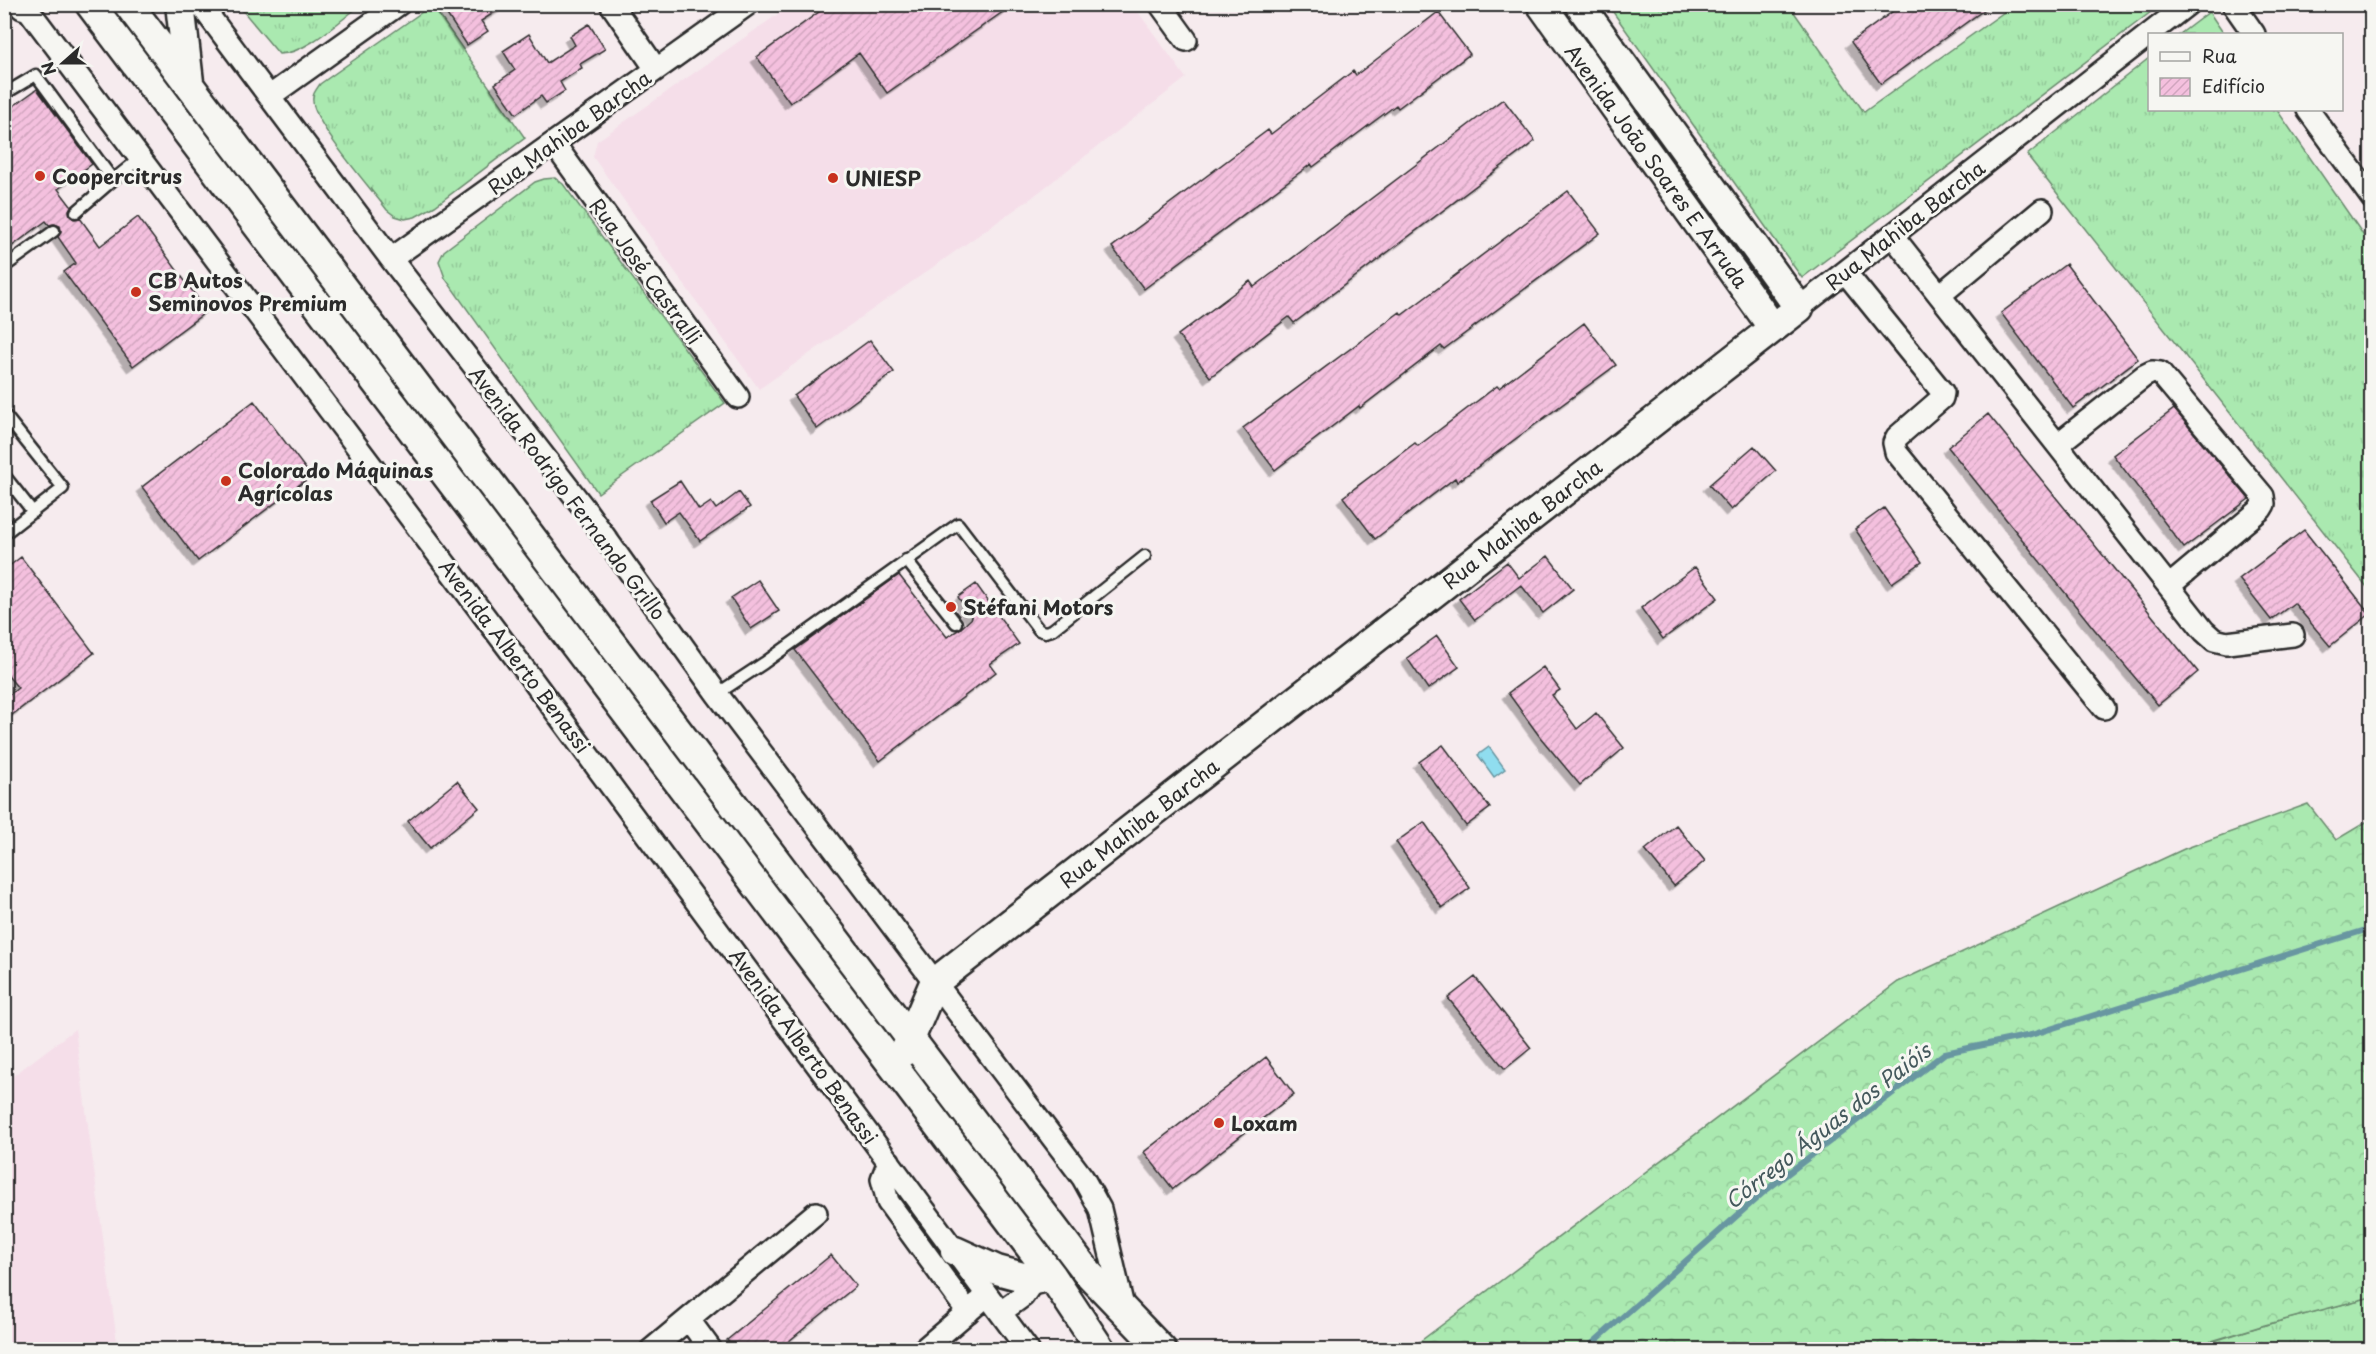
<svg xmlns="http://www.w3.org/2000/svg" width="2376" height="1354" viewBox="0 0 2376 1354" font-family="'Playpen Sans',sans-serif">
<style>
.built{fill:#f5dee9}
.grass{fill:url(#grass-tufts);stroke:#6a8a6e;stroke-width:1.5}
.forest{fill:url(#forest-crowns);stroke:#6a8a6e;stroke-width:1.5}
.water{fill:#90ddef;stroke:#6896a1;stroke-width:1.5}
.lines{fill:none;stroke-linecap:round;stroke-linejoin:round}
.stream{stroke:#6896a1;stroke-width:6}
.building{fill:url(#building-hatch);stroke:#2b2b2b;stroke-width:1.5;filter:url(#shadow)}
.lane-casing{stroke:#2b2b2b;stroke-width:15}
.street-casing{stroke:#2b2b2b;stroke-width:26}
.secondary-casing{stroke:#2b2b2b;stroke-width:33}
.lane{stroke:#f6f6f2;stroke-width:10}
.street{stroke:#f6f6f2;stroke-width:21}
.secondary{stroke:#f6f6f2;stroke-width:28}
.poi-dot{fill:#c8321e;stroke:#f6f6f2;stroke-width:2}
.labels{text-anchor:middle;dominant-baseline:central;stroke-width:6;stroke-linejoin:round;paint-order:stroke}
.street-label{font-size:20px;fill:#2b2b2b;stroke:#f6f6f2}
.poi-label{font-size:20px;font-weight:bold;fill:#2b2b2b;stroke:#f6f6f2;text-anchor:start}
.water-label{font-size:21px;font-style:italic;fill:#44585c;stroke:#f6f6f2}
</style>
<defs>
<pattern id="grass-tufts" width="24" height="20" patternUnits="userSpaceOnUse" patternTransform="scale(1.5)"><rect width="24" height="20" fill="#aae9b0"/><path d="M3 7l-1-3M5 7V3M7 7l1-3M15 17l-1-3M17 17v-4M19 17l1-3" fill="none" stroke="#92c898"/></pattern>
<pattern id="forest-crowns" width="20" height="18" patternUnits="userSpaceOnUse" patternTransform="scale(1.5)"><rect width="20" height="18" fill="#aae9b0"/><path d="M2 6a3 3 0 1 1 6 0M12 15a3 3 0 1 1 6 0" fill="none" stroke="#92c898"/></pattern>
<pattern id="building-hatch" width="6" height="6" patternUnits="userSpaceOnUse" patternTransform="scale(1.5)"><rect width="6" height="6" fill="#f4c0de"/><path d="M-1 1l2-2M0 6l6-6M5 7l2-2" fill="none" stroke="#d1a5bf"/></pattern>
<filter id="shadow"><feDropShadow dx="-5.5" dy="5.5" stdDeviation="0" flood-color="#0004"/></filter>
</defs>
<rect width="100%" height="100%" fill="#f6ebee"/>
<filter id="ink" filterUnits="userSpaceOnUse"><feTurbulence type="fractalNoise" baseFrequency=".0167" numOctaves="2"/><feDisplacementMap in="SourceGraphic" scale="12" xChannelSelector="R" yChannelSelector="G"/><feConvolveMatrix kernelMatrix="1 2 1 2 8 2 1 2 1" color-interpolation-filters="sRGB"/></filter>
<g filter="url(#ink)">
<path class="built" d="M 791,5 L 1133,5 L 1186,78 L 1030,199 L 759,389 L 593,157 L 597,141 Z
M 75,1029 L 118,1349 L 5,1349 L 5,1082 Z"/>
<path class="grass" d="M 238,5 L 361,5 C 339,21 306,54 279,54 Z
M 432,5 L 525,138 L 435,206 L 415,217 L 405,219 L 395,216 L 387,210 C 372,190 313,123 313,101 C 312,94 316,90 320,84 Z
M 2074,5 L 2076,7 L 2080,4 L 2160,5 L 1802,278 L 1608,5 L 1789,5 L 1864,112 L 2014,5 Z
M 2209,12 L 2224,34 L 2180,34 Z
M 2149,58 L 2150,110 L 2277,110 L 2371,246 L 2371,592 L 2027,155 Z
M 555,178 L 563,184 L 725,403 L 598,493 L 445,278 L 439,261 L 444,251 L 535,182 L 544,179 Z
M 2371,1297 L 2371,1349 L 2185,1350 L 2265,1325 Z"/>
<path class="forest" d="M 2308,804 L 2336,840 L 2371,819 L 2371,1297 L 2265,1325 L 2185,1349 L 1410,1349 L 1898,982 L 2184,849 Z"/>
<path class="water" d="M 1489,747 L 1505,769 L 1494,777 L 1478,755 Z"/>
<g class="lines">
<path class="stream" d="M 1585,1350 L 1765,1191 L 1945,1053 L 2031,1035 L 2372,928"/>
</g>
<path class="building" d="M 440,4 L 508,4 L 481,21 L 488,31 L 467,45 Z
M 830,4 L 1014,4 L 887,93 L 859,53 L 790,103 L 757,57 Z
M 1903,4 L 1992,4 L 1881,84 L 1851,42 Z
M 1438,12 L 1470,54 L 1398,108 L 1396,105 L 1313,167 L 1311,164 L 1144,289 L 1112,247 L 1268,130 L 1271,134 L 1353,71 L 1356,75 Z
M 589,24 L 605,49 L 580,64 L 582,68 L 560,82 L 565,91 L 546,103 L 541,96 L 516,114 L 495,84 L 515,70 L 503,51 L 529,34 L 547,63 L 575,45 L 570,36 Z
M 37,89 L 92,164 L 58,189 L 71,206 L 69,210 L 70,216 L 74,219 L 80,218 L 100,246 L 138,217 L 207,311 L 133,366 L 64,272 L 76,263 L 58,237 L 61,231 L 60,226 L 54,224 L 49,225 L 46,221 L 4,252 L 4,113 Z
M 1503,99 L 1535,141 L 1294,323 L 1289,317 L 1210,377 L 1178,335 L 1250,281 L 1254,287 Z
M 1568,191 L 1600,233 L 1444,349 L 1441,346 L 1360,408 L 1359,406 L 1275,470 L 1243,428 L 1400,312 L 1402,315 Z
M 2066,264 L 2138,359 L 2073,408 L 2001,313 Z
M 1584,323 L 1616,365 L 1457,482 L 1455,478 L 1375,539 L 1343,497 L 1415,443 L 1418,446 L 1497,386 L 1499,388 Z
M 870,340 L 894,372 L 817,429 L 794,396 Z
M 254,401 L 311,476 L 198,561 L 142,487 Z
M 2174,409 L 2249,499 L 2184,548 L 2113,455 Z
M 1988,414 L 2198,672 L 2158,705 L 2095,630 L 1948,447 Z
M 1754,446 L 1776,471 L 1731,510 L 1709,485 Z
M 680,481 L 699,510 L 711,502 L 716,509 L 739,492 L 750,507 L 700,541 L 679,512 L 664,522 L 650,500 Z
M 1884,508 L 1922,562 L 1892,583 L 1855,529 Z
M 2304,530 L 2370,614 L 2330,646 L 2294,603 L 2271,620 L 2239,579 Z
M 1548,556 L 1573,589 L 1543,613 L 1521,585 L 1475,620 L 1459,599 L 1507,562 L 1519,578 Z
M 21,557 L 94,653 L 4,721 L 4,699 L 18,688 L 4,671 L 4,570 Z
M 1695,567 L 1718,598 L 1663,639 L 1641,608 Z
M 899,575 L 947,637 L 960,629 L 972,618 L 958,597 L 976,584 L 1019,644 L 990,664 L 996,672 L 880,761 L 795,650 Z
M 758,580 L 779,611 L 751,629 L 731,598 Z
M 1437,636 L 1459,667 L 1428,689 L 1407,658 Z
M 1543,667 L 1560,690 L 1552,695 L 1577,729 L 1596,713 L 1624,748 L 1580,785 L 1540,737 L 1508,693 Z
M 1443,745 L 1490,808 L 1466,826 L 1419,762 Z
M 457,781 L 479,808 L 430,848 L 408,821 Z
M 1424,822 L 1470,888 L 1442,908 L 1396,842 Z
M 1676,825 L 1705,861 L 1674,886 L 1645,850 Z
M 1475,977 L 1531,1048 L 1505,1069 L 1448,998 Z
M 1266,1057 L 1294,1094 L 1173,1189 L 1144,1152 Z
M 831,1255 L 856,1286 L 778,1350 L 735,1350 L 727,1340 Z"/>
<g class="lines">
<g class="lane-casing">
<path id="lane" d="M 4,94 L 36,75 L 113,180 L 76,212
M 113,180 L 139,159
M 4,267 L 54,231
M 4,414 L 63,488 L 4,534
M 4,475 L 33,512
M 906,560 L 956,623
M 717,694 L 764,663 L 958,524 L 1039,630 L 1045,632 L 1052,630 L 1145,556"/>
</g>
<g class="street-casing">
<path id="street" d="M 24,4 L 528,674 L 1028,1350
M 200,4 L 391,259 L 587,512 L 717,694 L 1083,1178 L 1100,1209 L 1124,1311
M 611,4 L 656,69
M 1160,4 L 1186,40
M 2233,4 L 2254,34
M 270,96 L 399,4
M 2308,110 L 2372,198
M 554,144 L 738,397
M 1892,235 L 2204,631 L 2214,640 L 2227,643 L 2293,635
M 391,259 L 748,4
M 1845,272 L 1943,393 L 1942,398 L 1897,437 L 1894,443 L 1896,452 L 2104,708
M 1940,295 L 2042,210
M 1799,308 L 2188,4
M 2058,444 L 2144,376 L 2152,372 L 2160,373 L 2263,496 L 2264,504 L 2261,509 L 2169,586
M 889,1161 L 882,1179 L 888,1202 L 968,1312
M 1001,1312 L 1023,1296 L 1034,1280
M 689,1320 L 711,1350
M 651,1350 L 816,1213
M 923,1350 L 978,1303"/>
</g>
<g class="secondary-casing">
<path id="secondary" d="M 24,4 L 24,5
M 90,4 L 1052,1276 L 1101,1350
M 128,4 L 1087,1272 L 1162,1350
M 180,4 L 189,82
M 1541,4 L 1773,328
M 905,1051 L 934,983 L 1799,308 L 1579,4
M 955,1251 L 997,1270 L 1034,1280 L 1052,1276"/>
</g>
<use href="#lane" class="lane"/>
<use href="#street" class="street"/>
<use href="#secondary" class="secondary"/>
</g>
</g>
<g class="poi-dot">
<circle cx="40" cy="176" r="6"/>
<circle cx="833" cy="178" r="6"/>
<circle cx="136" cy="292" r="6"/>
<circle cx="226" cy="481" r="6"/>
<circle cx="951" cy="607" r="6"/>
<circle cx="1219" cy="1123" r="6"/>
</g>
<g class="labels">
<g class="street-label">
<text transform="translate(569 132) rotate(-36)">Rua Mahiba Barcha</text>
<text transform="translate(1657 166) rotate(54)">Avenida João Soares E Arruda</text>
<text transform="translate(1905 225) rotate(-38)">Rua Mahiba Barcha</text>
<text transform="translate(646 271) rotate(54)">Rua José Castralli</text>
<text transform="translate(568 493) rotate(53)">Avenida Rodrigo Fernando Grillo</text>
<text transform="translate(1522 524) rotate(-38)">Rua Mahiba Barcha</text>
<text transform="translate(515 656) rotate(53)">Avenida Alberto Benassi</text>
<text transform="translate(1139 823) rotate(-38)">Rua Mahiba Barcha</text>
<text transform="translate(804 1046) rotate(54)">Avenida Alberto Benassi</text>
</g>
<g class="poi-label">
<text x="52" y="176">Coopercitrus</text>
<text x="845" y="178">UNIESP</text>
<text x="148" y="280">CB Autos<tspan x="148" dy="23">Seminovos Premium</tspan></text>
<text x="238" y="470">Colorado Máquinas<tspan x="238" dy="23">Agrícolas</tspan></text>
<text x="963" y="607">Stéfani Motors</text>
<text x="1231" y="1123">Loxam</text>
</g>
<g class="water-label">
<text transform="translate(1827 1125) rotate(-38)">Córrego Águas dos Paióis</text>
</g>
</g>
<rect width="2376" height="1354" fill="none" stroke="#f6f6f2" stroke-width="24"/>
<rect x="12" y="12" width="2352" height="1330" fill="none" stroke="#2b2b2b" stroke-width="2" filter="url(#ink)"/>
<rect x="2148" y="33" width="195" height="78" fill="#f6f6f2" stroke="#a5a5a2" stroke-width="1.5"/>
<rect x="2160" y="52" width="30" height="9" fill="#f6f6f2" stroke="#a5a5a2" stroke-width="1.5"/>
<text x="2202" y="63" font-size="18" fill="#2b2b2b">Rua</text>
<rect x="2160" y="78" width="30" height="18" fill="url(#building-hatch)" stroke="#a5a5a2" stroke-width="1.5"/>
<text x="2202" y="93" font-size="18" fill="#2b2b2b">Edifício</text>
<g transform="translate(63 63) rotate(249)" stroke="#f6f6f2" stroke-width="4.5" paint-order="stroke">
<path d="M0-4.5L10 22L0 15L-10 22Z" fill="#2b2b2b"/>
<text y="-9" font-size="16" font-weight="bold" text-anchor="middle" fill="#2b2b2b">N</text>
</g>
</svg>
